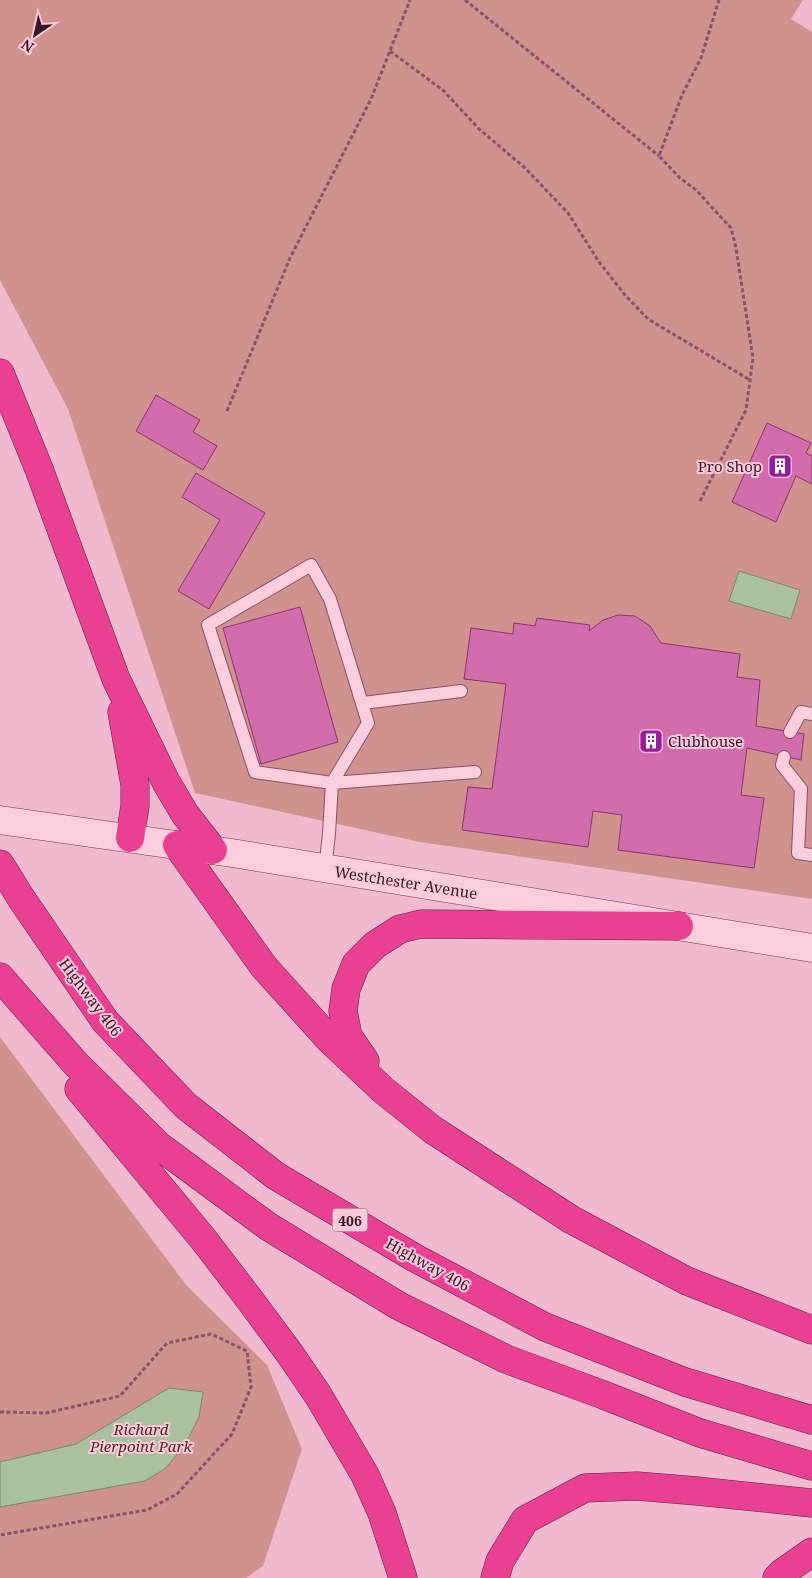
<svg xmlns="http://www.w3.org/2000/svg" width="812" height="1578" viewBox="0 0 812 1578" font-family="'Noto Serif',serif">
<style>
.green{fill:#cf928d}
.water{fill:#aac19e;stroke:#728e66}
.building{fill:#d36cad;stroke:#89376d}
.lines{fill:none;stroke-linecap:round;stroke-linejoin:round}
.lane-casing{stroke:#88536e;stroke-width:14}
.secondary-casing{stroke:#6a3653;stroke-width:29}
.highway-casing{stroke:#552842;stroke-width:29}
.path{stroke:#88536e;stroke-width:3;stroke-dasharray:4 2.5;stroke-linecap:butt}
.lane{stroke:#fccddd;stroke-width:12}
.secondary{stroke:#fccddd;stroke-width:28}
.highway{stroke:#ea4093;stroke-width:28}
.labels{text-anchor:middle;dominant-baseline:central;stroke-width:4;stroke-linejoin:round;paint-order:stroke}
.shield{fill:#f8c9d9;stroke:#704e5e;stroke-width:1}
.shield-label{font-size:14px;font-weight:bold;fill:#361929}
.poi-label{font-size:15px;fill:#361929;stroke:#f8c9d9;text-anchor:end}
.street-label{font-size:15px;fill:#361929;stroke:#f8c9d9}
.park-label{font-size:15px;font-style:italic;fill:#54291e;stroke:#f8c9d9}
</style>
<rect width="100%" height="100%" fill="#f1b9cd"/>
<path class="green" d="M 0,0 L 803,0 L 791,19 L 812,32 L 812,899 L 420,842 L 195,793 L 68,409 L 0,280 Z
M 0,1037 L 187,1286 L 267,1365 L 302,1449 L 263,1566 L 246,1578 L 0,1578 Z"/>
<path class="water" d="M 739,571 L 800,590 L 791,619 L 729,601 Z
M 169,1388 L 203,1392 L 199,1417 L 186,1443 L 166,1468 L 145,1481 L 0,1507 L 0,1462 L 76,1444 Z"/>
<path class="building" d="M 156,395 L 200,420 L 193,432 L 217,446 L 203,470 L 136,431 Z
M 767,423 L 811,443 L 806,453 L 812,456 L 812,484 L 796,476 L 776,522 L 732,502 Z
M 196,473 L 265,513 L 209,609 L 178,591 L 220,520 L 182,497 Z
M 300,607 L 338,742 L 261,764 L 223,628 Z
M 618,615 L 635,616 L 650,626 L 661,643 L 740,654 L 737,677 L 760,680 L 756,726 L 804,734 L 801,760 L 747,748 L 741,795 L 764,798 L 754,868 L 618,850 L 622,815 L 593,811 L 588,847 L 462,830 L 468,787 L 492,789 L 506,684 L 464,679 L 471,628 L 513,634 L 514,623 L 535,626 L 537,618 L 590,625 L 589,631 L 603,620 Z"/>
<g class="lines">
<g class="lane-casing">
<path id="lane" d="M 363,703 L 461,691
M 790,732 L 801,712 L 812,714
M 784,757 L 782,765 L 801,789 L 798,853 L 812,855
M 325,869 L 329,834 L 332,783 L 368,723 L 330,599 L 311,565 L 208,625 L 255,772 L 332,783 L 475,772"/>
</g>
<g class="secondary-casing">
<path id="secondary" d="M 0,820 L 232,853 L 812,948"/>
</g>
<g class="highway-casing">
<path id="highway" d="M 0,373 L 39,469 L 116,679 L 166,782 L 185,814 L 213,850
M 122,712 L 135,785 L 135,806 L 130,838
M 177,845 L 264,967 L 330,1040 L 383,1090 L 433,1130 L 572,1220 L 687,1281 L 812,1330
M 0,864 L 21,898 L 105,1021 L 186,1106 L 276,1176 L 415,1258 L 545,1327 L 685,1382 L 812,1420
M 0,977 L 75,1063 L 159,1146 L 269,1227 L 399,1306 L 506,1359 L 601,1394 L 700,1433 L 812,1466
M 365,1061 L 348,1036 L 343,1011 L 346,989 L 356,964 L 375,945 L 400,929 L 421,924 L 679,926
M 79,1089 L 204,1240 L 250,1300 L 290,1354 L 318,1395 L 365,1475 L 382,1513 L 403,1578
M 495,1578 L 500,1561 L 525,1520 L 585,1488 L 637,1486 L 697,1491 L 812,1503
M 777,1578 L 782,1573 L 812,1552"/>
</g>
<path class="path" d="M 465,0 L 659,156
M 390,51 L 444,91 L 478,128 L 525,168 L 568,213 L 599,262 L 625,295 L 648,319 L 750,380
M 227,411 L 290,258 L 371,99 L 410,0
M 700,501 L 746,410 L 753,358 L 736,248 L 731,228 L 696,190 L 680,178 L 659,156 L 682,95 L 701,58 L 719,0
M 0,1412 L 46,1413 L 120,1396 L 167,1343 L 211,1334 L 247,1351 L 251,1387 L 232,1434 L 177,1494 L 147,1510 L 0,1535"/>
<use href="#lane" class="lane"/>
<use href="#secondary" class="secondary"/>
<use href="#highway" class="highway"/>
</g>
<defs>
<g id="building-square" transform="scale(1.25)"><rect x="-9" y="-9" width="18" height="18" rx="4" fill="#951e9c" stroke="#f8c9d9"/><path d="M-4-6H4V6H1V3H-1V6H-4ZM-2.5-4.3h1.7v1.8h-1.7ZM.8-4.3h1.7v1.8H.8ZM-2.5-1h1.7V.8h-1.7ZM.8-1h1.7V.8H.8Z" fill="#fff"/></g>
</defs>
<g fill-rule="evenodd">
<use href="#building-square" x="780" y="466"/>
<use href="#building-square" x="651" y="741"/>
</g>
<g class="labels">
<rect class="shield" x="332.5" y="1208.5" width="35" height="23" rx="4"/>
<g class="shield-label">
<text x="350" y="1220">406</text>
</g>
<g class="poi-label">
<text x="762" y="466">Pro Shop</text>
<text x="668" y="741" text-anchor="start">Clubhouse</text>
</g>
<g class="street-label">
<text transform="translate(406 882) rotate(9)">Westchester Avenue</text>
<text transform="translate(91 997) rotate(53)">Highway 406</text>
<text transform="translate(428 1264) rotate(29)">Highway 406</text>
</g>
<g class="park-label">
<text x="141" y="1429">Richard<tspan x="141" dy="17">Pierpoint Park</tspan></text>
</g>
</g>
<g transform="translate(35 35) rotate(214)" stroke="#f8c9d9" stroke-width="4" paint-order="stroke">
<path d="M0-4L9 19L0 12L-9 19Z" fill="#361929"/>
<text y="-8" font-size="14" font-weight="bold" text-anchor="middle" fill="#361929">N</text>
</g>
</svg>
